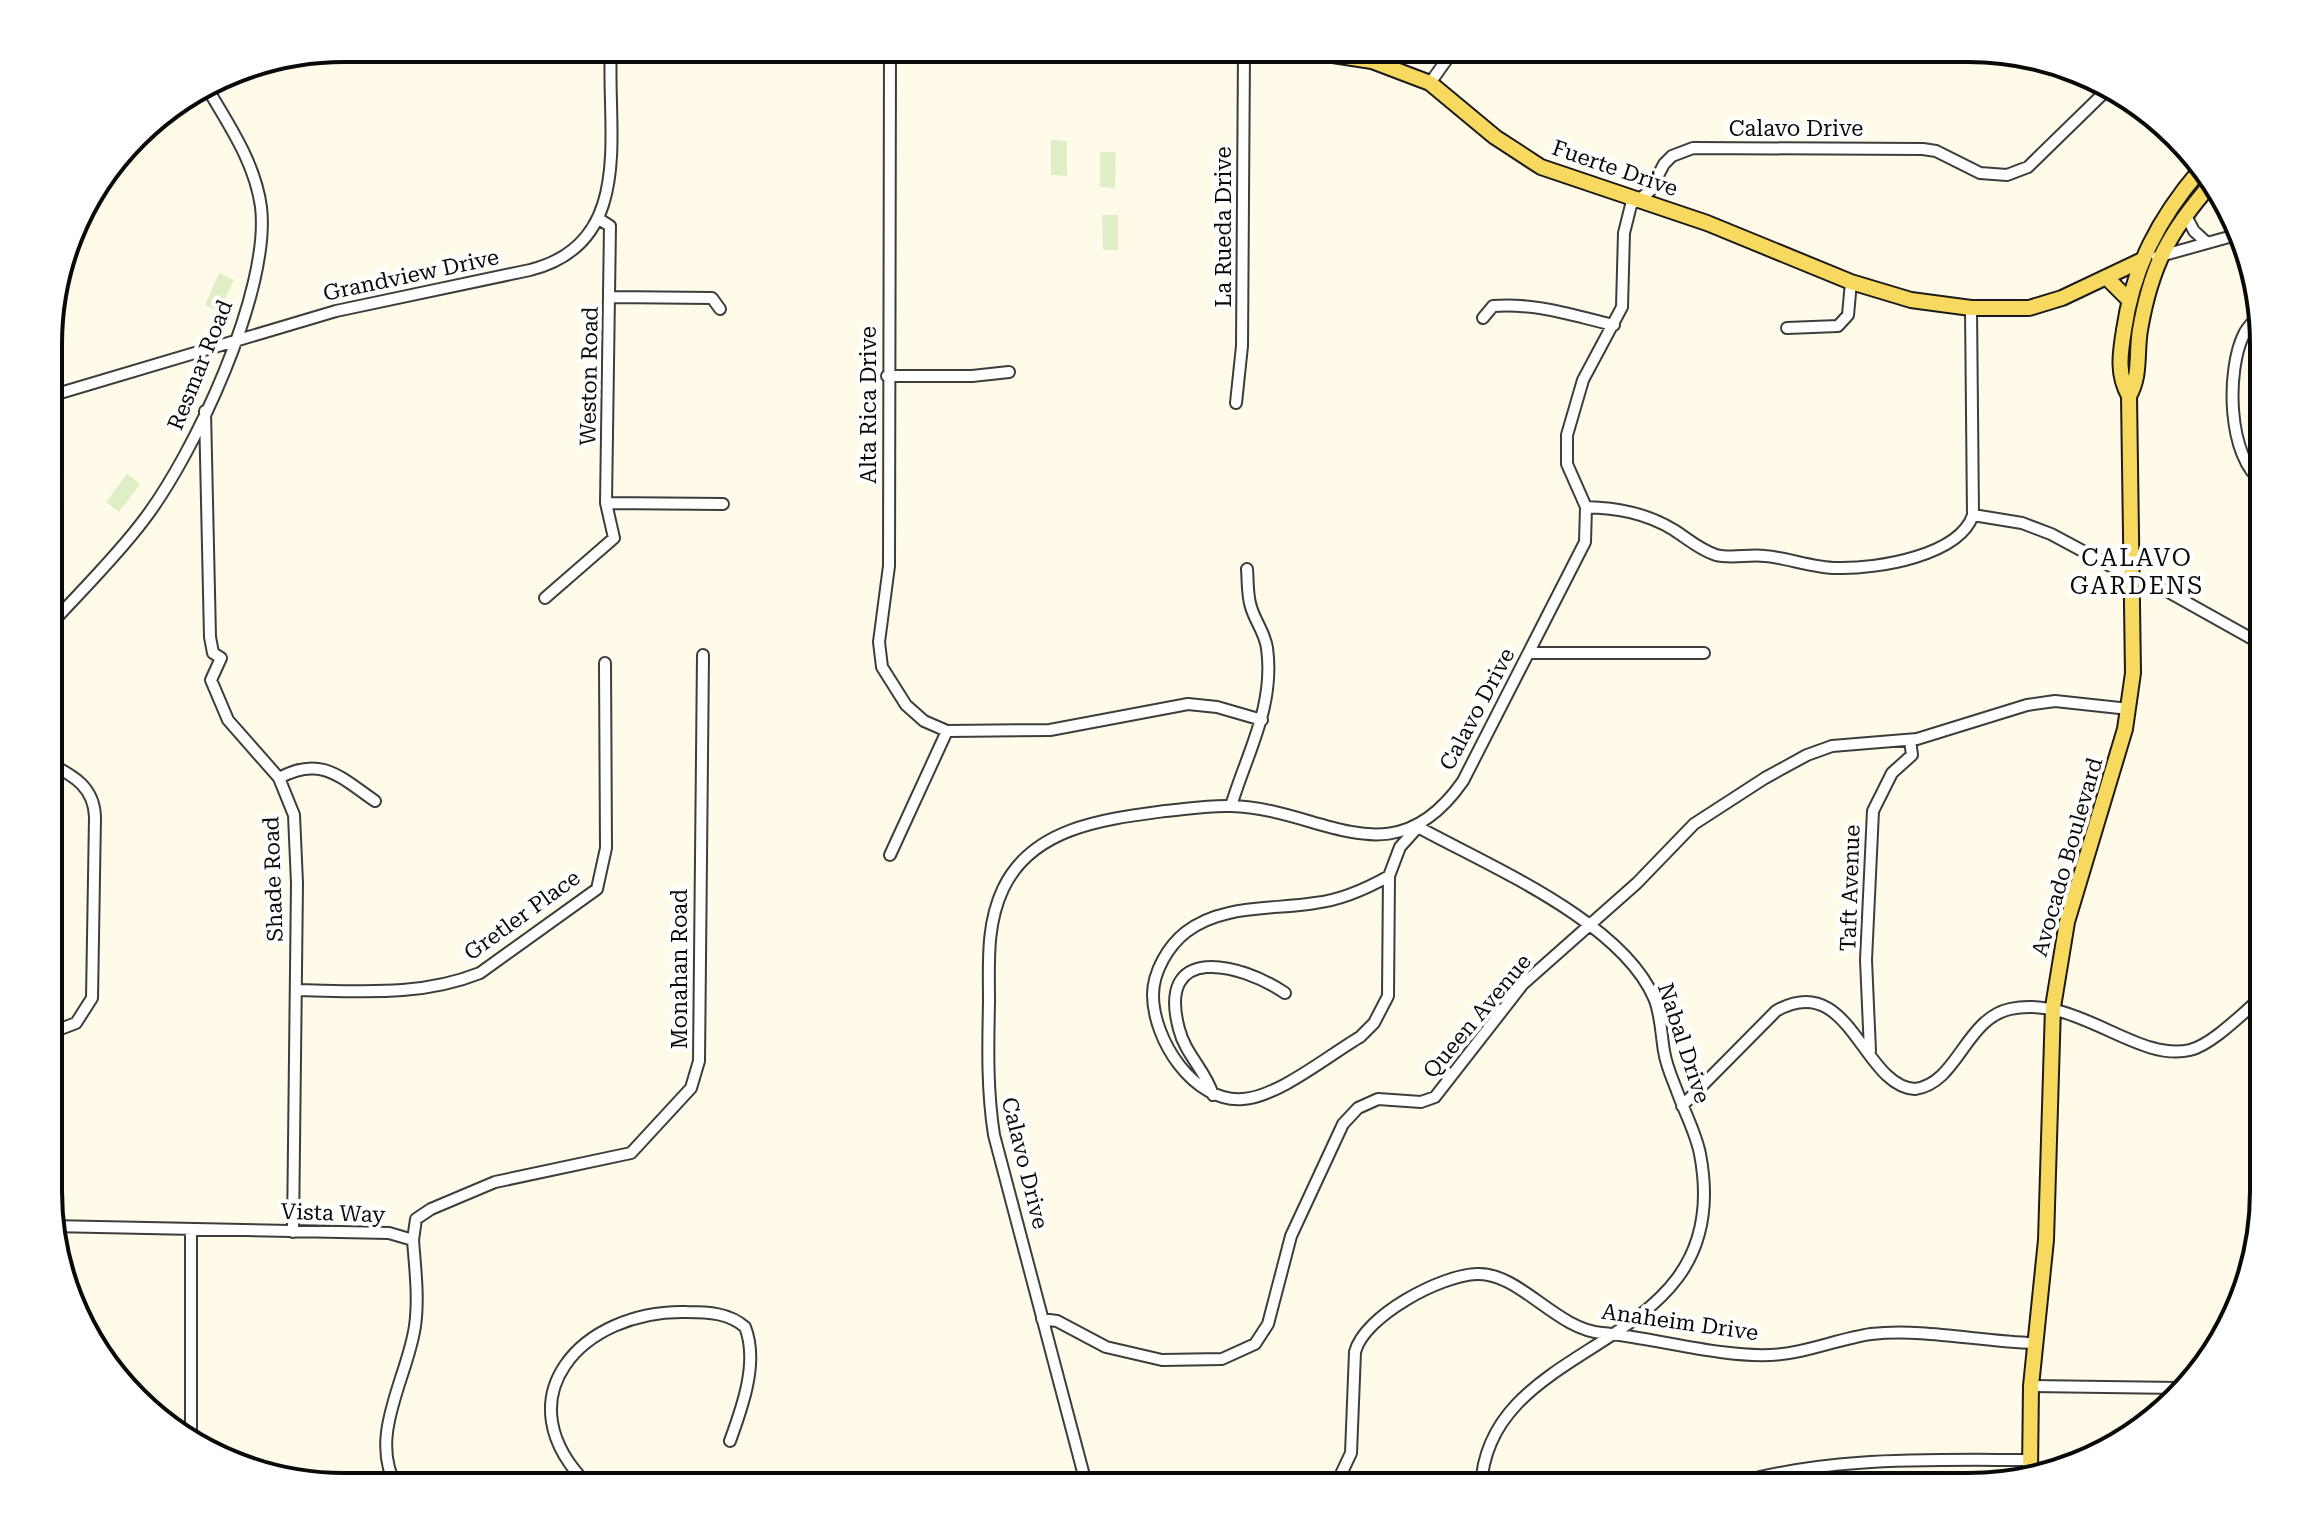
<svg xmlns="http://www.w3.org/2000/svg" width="2312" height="1535" viewBox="0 0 2312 1535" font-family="'Roboto Serif',serif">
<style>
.pitch{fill:#dfefc5}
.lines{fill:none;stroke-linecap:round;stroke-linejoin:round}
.minor-casing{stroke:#3d3d3d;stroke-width:14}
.major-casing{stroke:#1b1b1b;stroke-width:18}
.minor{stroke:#fff;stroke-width:10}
.major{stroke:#f7d960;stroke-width:14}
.labels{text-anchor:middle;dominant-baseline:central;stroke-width:8;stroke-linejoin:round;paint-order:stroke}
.street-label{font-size:22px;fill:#0a0a0a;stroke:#fff}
.neighbourhood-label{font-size:24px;letter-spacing:2px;fill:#0a0a0a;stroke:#fff}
.rim{fill:none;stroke:#0a0a0a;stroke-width:4}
</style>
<rect width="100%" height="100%" fill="#fffbe8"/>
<path class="pitch" d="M 1051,140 L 1067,141 L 1067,176 L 1051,175 Z
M 1100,152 L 1116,152 L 1115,188 L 1100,187 Z
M 1102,215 L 1118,215 L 1118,250 L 1103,250 Z
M 219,273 L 234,280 L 219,312 L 205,305 Z
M 127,474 L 140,484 L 119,512 L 106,502 Z"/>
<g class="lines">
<g class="minor-casing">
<path id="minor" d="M 890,48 L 889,566 L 879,642 L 882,667 L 906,705 L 924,721 L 947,731 L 1050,730 L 1188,704 L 1217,707 L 1262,720
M 1430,83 L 1455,48
M 2185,214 L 2194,231 L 2207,243
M 2157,257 L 2236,235
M 610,297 L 712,298 L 720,309
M 2260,314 C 2255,320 2247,327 2244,334 C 2226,370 2227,458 2263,482
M 1483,318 L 1493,306 C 1539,303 1570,315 1614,325
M 1787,328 L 1838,326 L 1848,315 L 1851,282
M 887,376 L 972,376 L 1009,372
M 50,396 L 336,311 L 530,270 C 637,243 606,130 611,48
M 1236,403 L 1242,346 L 1244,52
M 205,411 L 210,637 L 213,653 L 221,658 L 211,680 L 228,720 L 279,778 L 294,815 L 297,883 L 293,1232
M 606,503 L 723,504
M 1586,507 C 1617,508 1646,513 1674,530 C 1688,539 1700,550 1716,555 C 1731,559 1749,554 1765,556 C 1789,558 1813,568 1837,568 C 1877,569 1959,556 1973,515 L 1971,308
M 1973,515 L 2022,523 L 2051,534 L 2133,578 L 2163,589 L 2263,645
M 545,598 L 614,538 L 606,503 L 610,226 L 599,219
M 50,625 C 82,590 115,558 143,521 C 194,455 271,290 261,207 C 255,162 228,124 206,86
M 1530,653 L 1704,653
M 50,764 C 75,776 94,788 95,817 L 92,998 L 76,1023 L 50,1033
M 279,778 C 321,755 340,777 375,801
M 1231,806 C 1247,753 1275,706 1267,648 C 1265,633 1255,621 1251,607 C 1247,595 1248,581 1247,569
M 890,855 L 947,731
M 1389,876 L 1388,996 L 1374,1023 L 1360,1037 C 1329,1055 1278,1097 1243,1099 C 1193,1103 1153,1039 1153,995 C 1153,972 1168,946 1186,932 C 1222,904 1273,910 1315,903 C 1342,900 1366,889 1389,876 L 1400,847 L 1418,827 C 1489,866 1621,921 1654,998 C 1661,1014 1661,1034 1664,1051 C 1666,1065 1672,1078 1677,1091 C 1684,1111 1696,1133 1700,1154 C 1739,1357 1488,1330 1481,1487
M 296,990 C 359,991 420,997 480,973 L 597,889 L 606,848 L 605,663
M 1870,1051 L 1866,960 L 1873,811 L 1892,773 L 1912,755 L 1910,740
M 1213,1095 C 1206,1071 1185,1054 1179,1029 C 1156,943 1239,962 1285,993
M 1682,1106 L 1776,1011 C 1850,969 1862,1086 1915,1089 C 1958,1083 1965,1019 2010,1009 C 2076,994 2137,1063 2190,1050 C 2212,1045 2245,1011 2263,996
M 50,1226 L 389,1233 L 413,1240 C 415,1267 419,1298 415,1326 C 408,1377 367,1437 397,1487
M 191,1230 L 191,1443
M 413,1240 L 416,1219 L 431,1209 L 495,1182 L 631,1153 L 691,1088 L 699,1061 L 703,655
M 1042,1319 L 1057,1321 L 1106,1347 L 1162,1360 L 1222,1359 L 1255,1344 L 1268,1324 L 1291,1236 L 1343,1124 L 1358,1108 L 1378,1099 L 1421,1102 L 1435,1097 L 1523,984 L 1637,883 L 1694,824 L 1765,778 L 1807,755 L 1832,746 L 1917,739 L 2027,705 L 2055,701 L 2129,709
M 2031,1386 L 2179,1388
M 1727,1486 C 1824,1456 1928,1460 2028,1460
M 590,1487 C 499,1399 582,1309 687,1312 C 708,1312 729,1313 745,1327 C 759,1362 742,1408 730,1441
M 1087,1487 L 994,1135 C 987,1090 988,1048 989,1002 C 989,964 986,925 1003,889 C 1032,827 1105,819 1165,811 C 1187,809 1210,805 1231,806 C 1321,808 1392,883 1463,781 L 1585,542 L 1586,507 L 1567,464 L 1567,435 L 1583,380 L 1622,307 L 1624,233 L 1631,205 L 1650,191 L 1664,164 L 1672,156 L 1693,148 L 1923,149 L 1936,151 L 1980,173 L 2007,175 L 2028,167 L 2110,87
M 1335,1487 L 1351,1453 L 1355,1352 C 1364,1316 1441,1275 1477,1274 C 1519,1272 1557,1330 1602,1333 C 1656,1338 1718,1357 1770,1355 C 1804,1354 1837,1339 1871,1334 C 1924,1328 1982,1342 2035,1343"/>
</g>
<g class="major-casing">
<path id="major" d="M 935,48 L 1261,52 L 1333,55 L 1372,61 L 1430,83 L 1495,137 L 1541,167 L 1707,223 L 1851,282 L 1911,300 L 1971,308 L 2029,308 L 2062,298 L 2140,261
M 2106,277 L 2128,299
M 2129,396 C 2141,375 2136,354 2140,330 C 2151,266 2169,232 2212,183
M 2030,1473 L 2031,1386 L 2046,1240 L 2053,1007 L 2067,922 L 2125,729 L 2133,673 L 2129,396 C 2117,375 2120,354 2124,330 C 2133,267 2159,218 2200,170"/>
</g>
<use href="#minor" class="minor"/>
<use href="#major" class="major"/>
</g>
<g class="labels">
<g class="street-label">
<text x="1796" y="128">Calavo Drive</text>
<text transform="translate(1615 168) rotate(19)">Fuerte Drive</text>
<text transform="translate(1223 227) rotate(-90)">La Rueda Drive</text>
<text transform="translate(411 275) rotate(-12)">Grandview Drive</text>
<text transform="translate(200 365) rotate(-68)">Resmar Road</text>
<text transform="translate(589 376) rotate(-89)">Weston Road</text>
<text transform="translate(868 405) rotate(-90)">Alta Rica Drive</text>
<text transform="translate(1477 709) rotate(-62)">Calavo Drive</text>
<text transform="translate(2067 857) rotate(-74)">Avocado Boulevard</text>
<text transform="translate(273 879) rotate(-92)">Shade Road</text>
<text transform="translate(1850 888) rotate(-88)">Taft Avenue</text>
<text transform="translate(522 915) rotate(-36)">Gretler Place</text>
<text transform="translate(679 969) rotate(-90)">Monahan Road</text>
<text transform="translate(1477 1016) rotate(-50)">Queen Avenue</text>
<text transform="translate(1684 1043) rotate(72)">Nabal Drive</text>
<text transform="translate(1025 1163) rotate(76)">Calavo Drive</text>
<text transform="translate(333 1213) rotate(2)">Vista Way</text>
<text transform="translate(1680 1322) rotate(8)">Anaheim Drive</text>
</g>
<g class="neighbourhood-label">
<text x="2137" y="558">CALAVO<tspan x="2137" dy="28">GARDENS</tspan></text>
</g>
</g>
<path d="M0 0H2312V1535H0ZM344 62H1968A282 282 0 0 1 2250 344V1191A282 282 0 0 1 1968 1473H344A282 282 0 0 1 62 1191V344A282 282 0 0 1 344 62Z" fill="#fff" fill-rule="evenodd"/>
<path class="rim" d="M344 62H1968A282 282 0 0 1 2250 344V1191A282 282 0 0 1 1968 1473H344A282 282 0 0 1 62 1191V344A282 282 0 0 1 344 62Z"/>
</svg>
